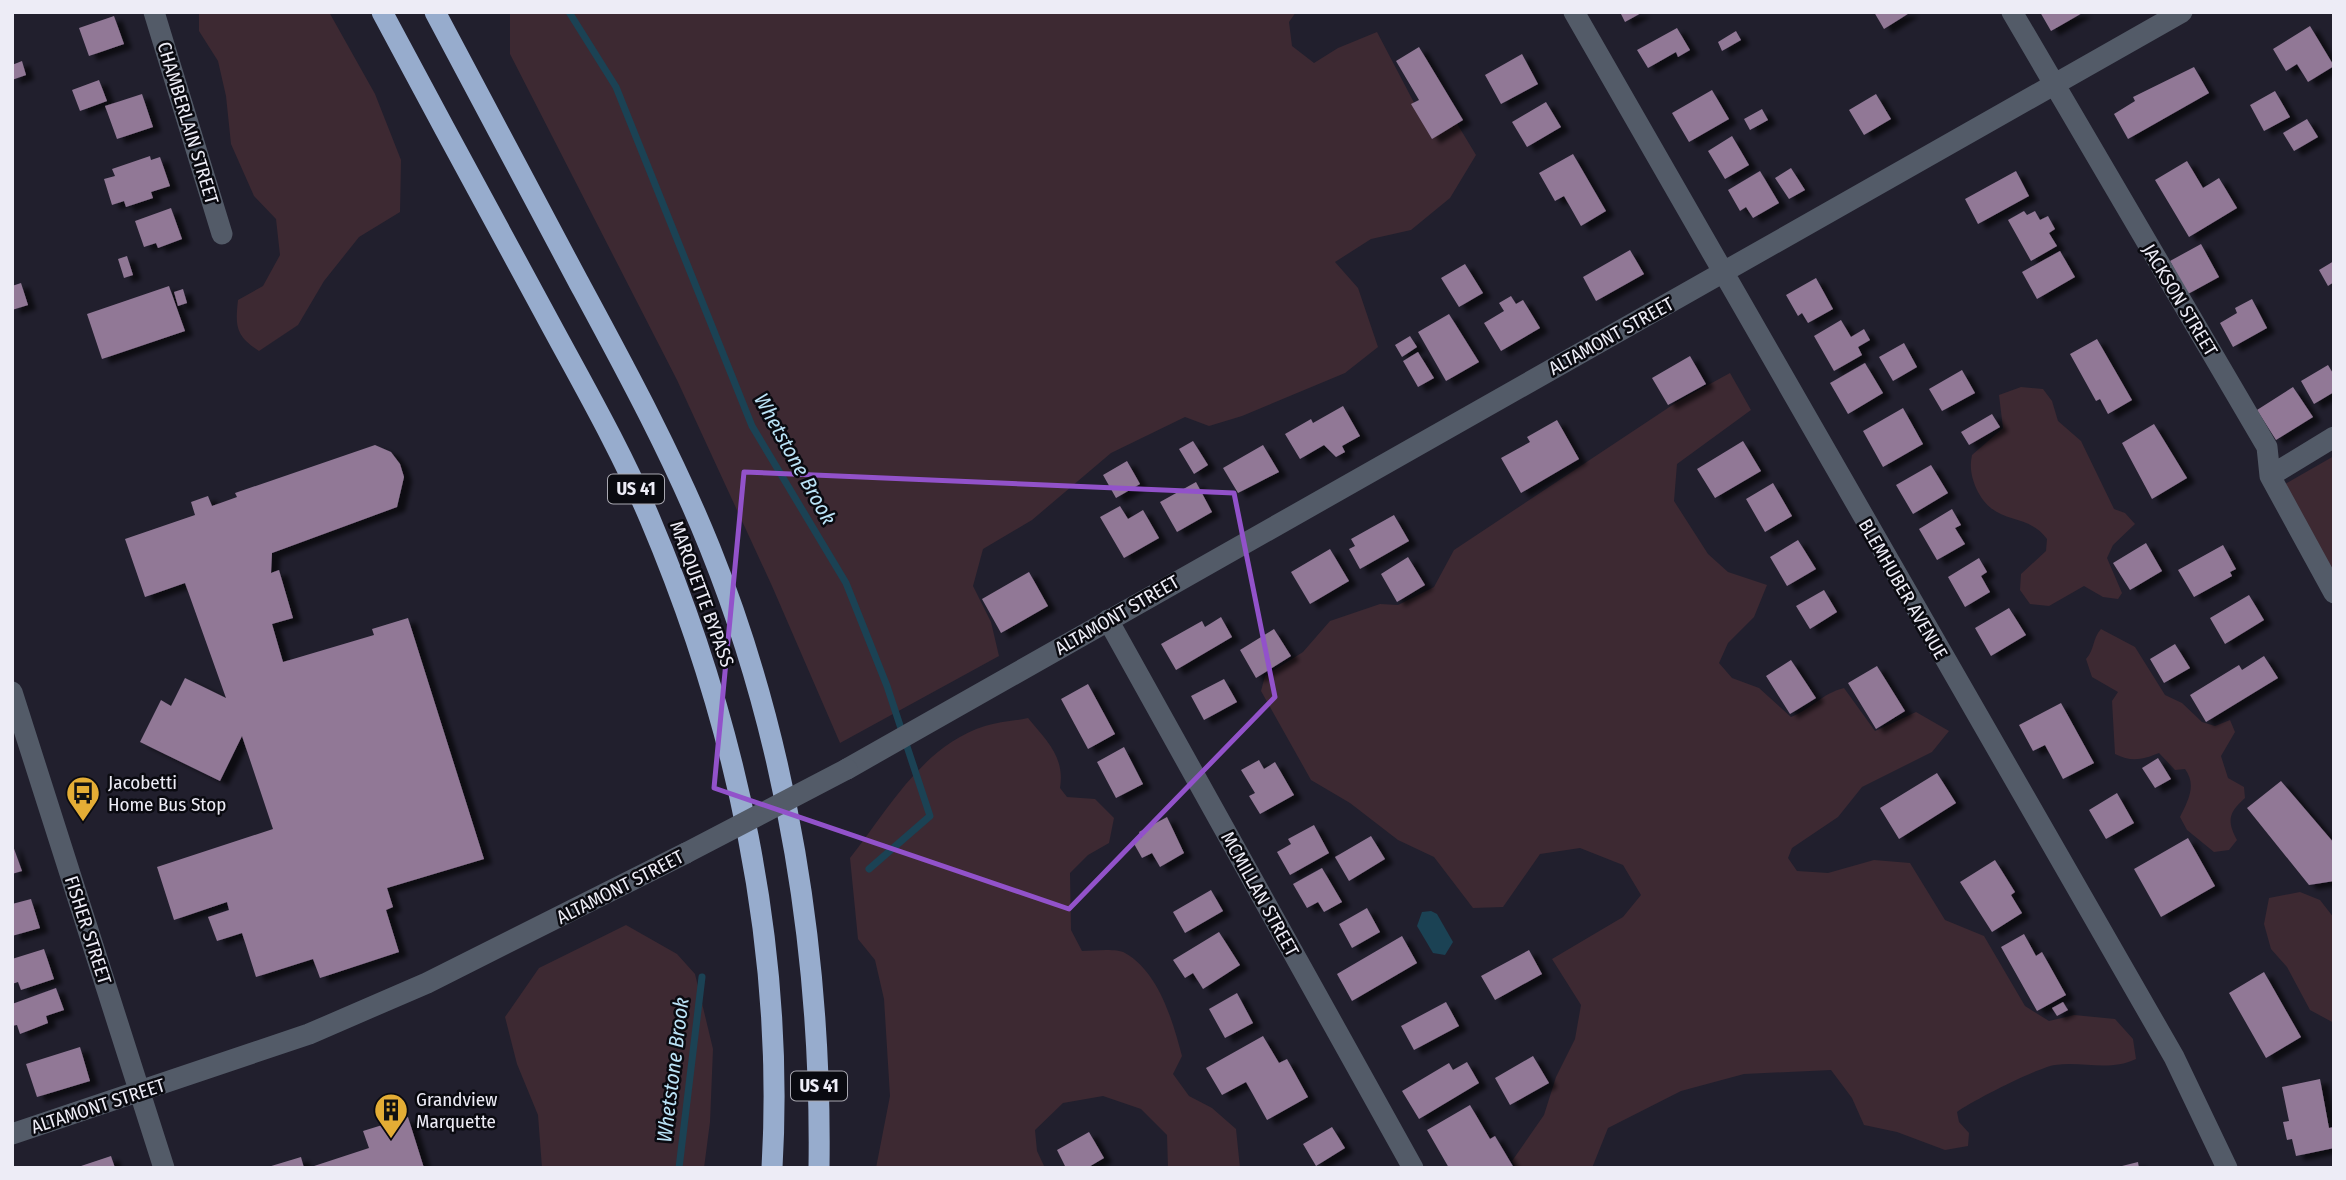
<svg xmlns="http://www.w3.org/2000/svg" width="2346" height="1180" viewBox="0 0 2346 1180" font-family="'Fira Sans Condensed',sans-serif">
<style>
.green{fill:#3d2932}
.water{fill:#1b4254}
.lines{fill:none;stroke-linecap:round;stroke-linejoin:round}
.stream{stroke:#1b4254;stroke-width:7}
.building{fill:#917896;filter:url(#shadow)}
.minor{stroke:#535b68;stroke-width:21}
.highway{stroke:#97accd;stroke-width:21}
.minor-bridge{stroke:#535b68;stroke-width:21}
.marked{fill:none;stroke:#9252ca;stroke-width:5;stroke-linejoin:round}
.labels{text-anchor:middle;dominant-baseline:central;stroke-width:5;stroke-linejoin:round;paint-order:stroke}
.shield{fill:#0a0a10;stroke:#a9a8b1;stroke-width:2}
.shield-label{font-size:18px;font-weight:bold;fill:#edecf6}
.street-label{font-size:19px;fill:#edecf6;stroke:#0a0a10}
.poi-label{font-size:19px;fill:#edecf6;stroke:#0a0a10;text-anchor:start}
.water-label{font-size:21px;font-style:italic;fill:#bbe3f7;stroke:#0a0a10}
</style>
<defs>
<filter id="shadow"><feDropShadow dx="8" dy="4.5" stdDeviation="2" flood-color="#0009"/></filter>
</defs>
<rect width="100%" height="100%" fill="#211f2d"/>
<path class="green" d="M 199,12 L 329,12 L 375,94 L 401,160 L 400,212 L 359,237 L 324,281 L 298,325 L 259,351 C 236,336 235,327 238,300 L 263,286 L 280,255 L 276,219 L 254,196 L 231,144 L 226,96 L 218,61 L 199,31 Z
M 510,12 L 1296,12 L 1289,22 L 1292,46 L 1314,63 L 1338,48 L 1377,32 L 1421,116 L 1456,122 L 1476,155 L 1450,198 L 1411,230 L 1371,239 L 1335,262 L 1358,288 L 1378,347 L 1345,373 L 1242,416 L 1209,426 L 1185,417 L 1111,453 L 1032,520 L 983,549 L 973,586 L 991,622 L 999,656 L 840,743 L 772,586 L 677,380 L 510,54 Z
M 1730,373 L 1751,410 L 1677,464 L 1674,501 L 1708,554 L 1728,572 L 1767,585 L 1754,617 L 1728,643 L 1719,663 L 1732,678 L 1759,688 L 1791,717 C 1813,708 1821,694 1844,688 L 1875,731 L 1916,712 L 1949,731 L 1932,752 L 1862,787 L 1838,817 L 1792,848 L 1788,858 L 1797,871 L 1828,873 L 1874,860 L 1910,863 L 1945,920 L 1984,936 L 2025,1006 L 2049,1021 L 2074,1015 L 2115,1019 L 2133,1039 L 2136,1059 C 2108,1072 2084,1061 2055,1065 C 2039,1067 1972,1101 1957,1112 L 1959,1122 L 1969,1133 L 1968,1146 L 1945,1150 L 1897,1132 L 1864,1125 L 1852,1098 L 1831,1070 L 1744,1074 L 1681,1091 L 1608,1128 L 1592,1168 L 1516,1168 L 1512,1161 L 1544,1115 L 1556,1077 L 1575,1039 L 1581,1005 L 1552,959 L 1623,917 L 1641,895 L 1623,865 L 1580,848 L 1540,854 L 1503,907 L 1473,908 L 1434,857 L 1398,840 L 1350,803 L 1311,780 L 1261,691 L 1265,676 L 1303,652 L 1330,621 L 1380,604 L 1398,605 L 1434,587 L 1454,550 L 1677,402 Z
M 2021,387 L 2043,389 L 2052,401 L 2058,421 L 2081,441 L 2114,509 L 2125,513 L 2135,524 L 2113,545 L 2107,558 L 2122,593 L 2118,599 L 2103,597 L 2084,586 L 2049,606 L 2030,604 L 2020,590 L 2021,574 L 2046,551 L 2047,539 C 2026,511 1997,527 1978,492 C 1972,480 1969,468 1972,455 L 2003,428 L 1999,395 Z
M 2334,456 L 2334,600 L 2278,488 Z
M 2101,629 L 2135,647 L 2165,695 L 2182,703 L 2202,722 L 2215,726 L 2230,720 L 2235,732 L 2221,756 L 2228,778 L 2244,787 L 2245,798 C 2228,813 2227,821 2237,840 L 2229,850 L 2214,852 L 2187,830 L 2180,817 C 2188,801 2197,785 2185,769 L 2175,770 L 2159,753 C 2142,760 2131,762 2115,754 L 2112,701 L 2118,692 L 2092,677 L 2086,659 C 2095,649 2092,639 2101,629 Z
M 1028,718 C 1047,741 1065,757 1060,788 L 1067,797 L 1095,799 L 1114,818 L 1109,843 L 1088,855 L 1070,873 L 1071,930 L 1082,951 C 1094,951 1115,948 1125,953 C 1159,972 1173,1022 1182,1056 L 1173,1074 L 1189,1096 L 1212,1108 L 1236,1129 L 1240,1168 L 1168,1168 L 1167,1135 L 1141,1109 L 1103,1096 L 1063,1103 L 1035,1130 L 1037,1151 L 1045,1168 L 876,1168 L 890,1096 L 884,999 L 875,960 L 858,939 L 850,858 C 888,810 922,746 985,726 C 998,722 1014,721 1028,718 Z
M 2300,892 L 2320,900 L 2334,918 L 2334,1023 L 2310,1010 L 2287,967 L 2271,949 L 2264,924 L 2269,898 Z
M 626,925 L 677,954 L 695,974 L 713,1049 L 710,1122 L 704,1168 L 542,1168 L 538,1115 L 517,1064 L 505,1017 L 539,968 Z"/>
<path class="water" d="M 1431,911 L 1437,914 L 1453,942 L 1445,955 L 1433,953 L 1417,926 L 1422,912 Z"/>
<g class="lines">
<path class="stream" d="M 569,12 L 616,87 L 752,426 L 846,583 L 887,686 L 930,816 L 869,869
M 679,1168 L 702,977"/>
</g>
<path class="building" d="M 1620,12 L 1643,12 L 1625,22 Z
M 1874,12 L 1911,12 L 1884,29 Z
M 2040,12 L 2084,12 L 2051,31 Z
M 114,16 L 124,44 L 89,56 L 79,28 Z
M 2310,26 L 2334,66 L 2308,82 L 2297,64 L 2286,71 L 2273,49 Z
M 1677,28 L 1690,50 L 1678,57 L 1676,52 L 1648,68 L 1637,50 Z
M 1736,31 L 1741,40 L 1722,51 L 1718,42 Z
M 1419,47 L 1463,120 L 1432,139 L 1411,104 L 1419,100 L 1396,61 Z
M 1522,54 L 1538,84 L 1501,104 L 1485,75 Z
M 22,61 L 26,75 L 12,80 L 12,65 Z
M 2194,67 L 2209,93 L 2128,139 L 2114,114 L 2135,101 L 2133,97 Z
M 99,80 L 107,101 L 80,111 L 72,90 Z
M 1712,90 L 1729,119 L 1689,142 L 1672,113 Z
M 2275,91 L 2290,117 L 2264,131 L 2250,105 Z
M 142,94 L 153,127 L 117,139 L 105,106 Z
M 1876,94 L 1891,119 L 1864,135 L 1849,110 Z
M 1546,102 L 1561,127 L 1527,147 L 1512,122 Z
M 1762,109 L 1768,120 L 1750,130 L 1744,119 Z
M 2307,119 L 2318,137 L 2294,151 L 2283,133 Z
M 1732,136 L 1749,165 L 1725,179 L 1708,151 Z
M 1573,154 L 1606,211 L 1581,226 L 1564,196 L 1555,201 L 1539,173 Z
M 150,156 L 151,160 L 160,157 L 170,186 L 151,192 L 153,198 L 126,207 L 124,201 L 112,205 L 104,179 L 115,176 L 112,169 Z
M 2187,161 L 2203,188 L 2219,178 L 2237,208 L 2189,237 L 2155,180 Z
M 1791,168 L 1805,190 L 1789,199 L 1775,178 Z
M 1760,171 L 1779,203 L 1753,218 L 1746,207 L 1740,211 L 1728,190 Z
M 2016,171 L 2029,196 L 1978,224 L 1965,199 Z
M 171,208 L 182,239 L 158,248 L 156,243 L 144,247 L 135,221 Z
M 2024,211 L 2027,215 L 2035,211 L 2040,220 L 2048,216 L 2055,229 L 2049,233 L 2057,246 L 2031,261 L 2008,220 Z
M 2201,244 L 2219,277 L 2188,294 L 2170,261 Z
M 1630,250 L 1644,274 L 1596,301 L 1583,277 Z
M 2060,251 L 2075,277 L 2037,299 L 2022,272 Z
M 127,256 L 133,275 L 124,278 L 118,259 Z
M 2334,261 L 2334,282 L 2328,286 L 2319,270 Z
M 1465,264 L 1483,293 L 1459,307 L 1441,278 Z
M 1816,278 L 1833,309 L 1808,323 L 1802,313 L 1798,316 L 1786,295 Z
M 21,283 L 28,305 L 12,310 L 12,286 Z
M 169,286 L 185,331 L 102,359 L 87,314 Z
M 183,289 L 187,303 L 178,306 L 174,292 Z
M 1511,296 L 1516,304 L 1523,300 L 1540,328 L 1501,351 L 1484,323 L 1504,311 L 1499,303 Z
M 2252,299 L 2267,328 L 2233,347 L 2220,323 L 2237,313 L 2235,308 Z
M 1449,314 L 1479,362 L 1446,381 L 1418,332 Z
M 1841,320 L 1851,337 L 1864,329 L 1870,340 L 1858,347 L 1862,355 L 1834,371 L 1814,336 Z
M 1410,336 L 1417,347 L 1402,357 L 1395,345 Z
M 2097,339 L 2132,400 L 2108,414 L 2100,399 L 2096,401 L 2070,354 Z
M 1904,343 L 1917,367 L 1893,381 L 1879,357 Z
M 1418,352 L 1434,378 L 1418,387 L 1403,361 Z
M 1690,356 L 1706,384 L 1668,405 L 1652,378 Z
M 1865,363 L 1883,393 L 1848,414 L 1830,383 Z
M 2328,365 L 2334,375 L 2334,392 L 2314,404 L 2301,381 Z
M 1962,370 L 1975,393 L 1942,411 L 1929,389 Z
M 2293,387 L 2313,417 L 2276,440 L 2257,410 Z
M 1343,406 L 1360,436 L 1342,446 L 1345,452 L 1336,457 L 1324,445 L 1300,459 L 1285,434 L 1311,419 L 1313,423 Z
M 1903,408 L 1923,444 L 1883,467 L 1863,431 Z
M 1992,414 L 2000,427 L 1969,445 L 1961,432 Z
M 1557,420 L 1579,459 L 1521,493 L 1501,458 L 1530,442 L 1527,437 Z
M 2154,424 L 2187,478 L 2152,499 L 2122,443 Z
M 1193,441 L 1208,465 L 1194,474 L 1179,449 Z
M 1743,441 L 1761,471 L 1715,498 L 1697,469 Z
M 375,445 L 391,452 L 400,464 L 404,477 L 397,507 L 272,553 L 271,573 L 279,570 L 293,618 L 272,624 L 283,662 L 374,635 L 372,629 L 408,618 L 484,859 L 387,888 L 393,907 L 386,910 L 399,952 L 320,978 L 313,959 L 256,977 L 242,933 L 217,941 L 208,917 L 229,910 L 227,902 L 174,920 L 157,867 L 273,829 L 242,736 L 220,781 L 140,742 L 161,700 L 171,706 L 185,678 L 226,698 L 185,583 L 145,597 L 125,539 L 195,515 L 191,502 L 208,496 L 212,506 L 237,497 L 235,493 Z
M 1263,445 L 1279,472 L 1238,493 L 1223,468 Z
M 1127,461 L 1140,484 L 1116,498 L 1103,475 Z
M 1931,465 L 1948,493 L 1913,514 L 1896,485 Z
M 1196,482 L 1212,512 L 1177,532 L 1160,502 Z
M 1773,483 L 1792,516 L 1765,532 L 1746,499 Z
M 1120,506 L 1128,519 L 1143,510 L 1159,538 L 1124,558 L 1100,517 Z
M 1952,509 L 1961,525 L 1955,528 L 1965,544 L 1937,560 L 1919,529 Z
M 1394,515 L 1409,541 L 1360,569 L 1349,549 L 1355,546 L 1351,539 Z
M 1798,540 L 1816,569 L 1787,586 L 1770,557 Z
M 2146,543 L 2162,571 L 2130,590 L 2113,563 Z
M 2223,545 L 2236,569 L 2230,572 L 2232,576 L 2194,597 L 2178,570 Z
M 1330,549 L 1349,581 L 1310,604 L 1291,572 Z
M 1408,557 L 1425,585 L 1397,602 L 1381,574 Z
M 1979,558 L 1987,572 L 1981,576 L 1990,592 L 1965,607 L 1948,577 Z
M 1029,572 L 1048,606 L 1001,633 L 982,599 Z
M 1824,590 L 1837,612 L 1810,629 L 1796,606 Z
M 2249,595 L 2264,620 L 2225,644 L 2210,618 Z
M 2009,608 L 2026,635 L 1991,656 L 1975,628 Z
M 1221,617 L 1232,637 L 1176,670 L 1161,644 L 1202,621 L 1205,627 Z
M 1274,629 L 1291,656 L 1256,678 L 1240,650 Z
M 2175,644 L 2190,668 L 2164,683 L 2150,659 Z
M 2264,656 L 2278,678 L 2206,722 L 2190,695 L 2239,665 L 2242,670 Z
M 1791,660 L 1816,698 L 1790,714 L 1766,676 Z
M 1877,666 L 1905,711 L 1876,729 L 1848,683 Z
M 1224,679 L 1237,702 L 1204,720 L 1191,696 Z
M 1088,684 L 1115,734 L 1088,749 L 1061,699 Z
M 2061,703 L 2094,763 L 2063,779 L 2045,745 L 2033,751 L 2019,725 Z
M 1124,747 L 1143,784 L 1116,798 L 1097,762 Z
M 2158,758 L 2171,779 L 2155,788 L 2142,768 Z
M 1259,760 L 1264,769 L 1275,762 L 1294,795 L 1260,814 L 1249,796 L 1255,793 L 1241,770 Z
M 1937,773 L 1956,803 L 1899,839 L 1880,808 Z
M 2281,781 L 2334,843 L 2334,881 L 2309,885 L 2247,808 Z
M 2117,793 L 2134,823 L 2106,839 L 2089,810 Z
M 1167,817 L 1184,853 L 1160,867 L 1152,853 L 1142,858 L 1133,842 L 1142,837 L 1139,832 Z
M 1314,825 L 1329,853 L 1290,875 L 1277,852 L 1291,844 L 1288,839 Z
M 1371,836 L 1385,859 L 1349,881 L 1335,857 Z
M 2188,838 L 2215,886 L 2161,917 L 2134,869 Z
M 12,843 L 22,871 L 12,874 Z
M 1995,860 L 2015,892 L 2011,895 L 2022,913 L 1992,932 L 1960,882 Z
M 1322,868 L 1342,902 L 1324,912 L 1318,902 L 1307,908 L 1293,884 Z
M 1211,890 L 1223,911 L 1185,933 L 1173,912 Z
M 31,899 L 40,928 L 12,936 L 12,904 Z
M 1367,908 L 1380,932 L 1352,948 L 1339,924 Z
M 1219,932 L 1240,965 L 1203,989 L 1193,973 L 1185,978 L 1173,960 Z
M 2024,934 L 2036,956 L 2042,952 L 2066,995 L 2037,1011 L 2001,947 Z
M 1402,936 L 1417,963 L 1352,1001 L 1337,974 Z
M 44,949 L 54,979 L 21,990 L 18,982 L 12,984 L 12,959 Z
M 1529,950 L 1542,974 L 1495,1000 L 1481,976 Z
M 2264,972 L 2301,1037 L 2266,1058 L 2229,993 Z
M 56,988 L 64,1010 L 46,1016 L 48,1023 L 20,1034 L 17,1025 L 12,1026 L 12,1004 Z
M 1237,993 L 1253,1023 L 1225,1038 L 1209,1009 Z
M 1446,1002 L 1459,1026 L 1414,1050 L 1401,1026 Z
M 2063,1002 L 2068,1010 L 2057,1016 L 2052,1008 Z
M 1263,1036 L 1279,1063 L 1287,1059 L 1308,1097 L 1267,1120 L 1246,1082 L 1222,1095 L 1206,1068 Z
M 80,1047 L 90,1081 L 37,1097 L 26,1064 Z
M 1533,1056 L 1549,1083 L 1510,1105 L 1495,1078 Z
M 1467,1062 L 1479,1083 L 1419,1119 L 1402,1091 L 1449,1063 L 1453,1070 Z
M 2320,1079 L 2329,1128 L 2334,1127 L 2334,1148 L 2296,1156 L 2292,1139 L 2287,1140 L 2283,1122 L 2289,1121 L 2282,1087 Z
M 1470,1105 L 1490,1139 L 1495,1136 L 1514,1168 L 1449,1168 L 1427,1130 Z
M 408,1117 L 424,1168 L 308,1168 L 369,1148 L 363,1131 Z
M 1332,1127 L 1345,1148 L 1316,1166 L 1303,1144 Z
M 1089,1132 L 1104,1158 L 1087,1168 L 1066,1168 L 1057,1150 Z
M 111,1156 L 115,1168 L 78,1168 L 78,1167 Z
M 301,1157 L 304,1168 L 268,1168 L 268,1167 Z
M 2138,1162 L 2139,1168 L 2119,1168 L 2118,1167 Z"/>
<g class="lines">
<path class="minor" d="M 154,12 L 222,234
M 1574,12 L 2174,1057 L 2227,1168
M 2012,12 L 2267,447 L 2270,476 L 2334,593
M 2270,476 L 2334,437
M 1108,620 L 1413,1168
M 12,692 L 164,1168
M 847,769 L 2182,12
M 12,1134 L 309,1034 L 427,983 L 686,853"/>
<path class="highway" d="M 382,12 C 436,113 490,213 545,314 C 581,381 620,448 650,519 C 736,722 785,946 772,1168
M 435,12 C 483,102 530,192 578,281 C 625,368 673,456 710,548 C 788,742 822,959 819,1168"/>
<path class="minor-bridge" d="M 686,853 L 847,769"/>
</g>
<path class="marked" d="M 744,472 L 1234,493 L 1275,697 L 1069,909 L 714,788 Z"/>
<defs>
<g id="bus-pin" transform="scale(1.75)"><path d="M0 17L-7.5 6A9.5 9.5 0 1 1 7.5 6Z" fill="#e4ad35" stroke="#0a0a10"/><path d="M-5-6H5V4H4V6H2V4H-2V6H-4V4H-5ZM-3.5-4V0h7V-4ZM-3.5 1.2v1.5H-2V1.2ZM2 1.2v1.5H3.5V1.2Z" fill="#111"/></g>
<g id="building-pin" transform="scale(1.75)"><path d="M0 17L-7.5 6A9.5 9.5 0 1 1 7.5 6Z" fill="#e4ad35" stroke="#0a0a10"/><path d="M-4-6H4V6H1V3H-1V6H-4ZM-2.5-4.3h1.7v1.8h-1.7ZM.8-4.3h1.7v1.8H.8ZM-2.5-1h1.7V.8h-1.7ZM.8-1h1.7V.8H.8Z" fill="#111"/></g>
</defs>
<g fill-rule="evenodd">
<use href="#bus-pin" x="83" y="793"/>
<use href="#building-pin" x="391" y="1110"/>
</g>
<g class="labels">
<g class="shield">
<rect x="608" y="474.5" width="56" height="29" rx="5"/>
<rect x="791" y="1071.5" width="56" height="29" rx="5"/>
</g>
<g class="shield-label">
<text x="636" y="489">US 41</text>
<text x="819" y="1086">US 41</text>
</g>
<g class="street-label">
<text transform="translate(188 123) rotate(73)">CHAMBERLAIN STREET</text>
<text transform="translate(2180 300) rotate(59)">JACKSON STREET</text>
<text transform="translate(1611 336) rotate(-29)">ALTAMONT STREET</text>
<text transform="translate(1903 589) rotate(60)">BLEMHUBER AVENUE</text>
<text transform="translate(702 594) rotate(70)">MARQUETTE BYPASS</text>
<text transform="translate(1117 615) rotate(-30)">ALTAMONT STREET</text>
<text transform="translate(620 887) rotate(-27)">ALTAMONT STREET</text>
<text transform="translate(1260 894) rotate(61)">MCMILLAN STREET</text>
<text transform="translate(88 930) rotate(72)">FISHER STREET</text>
<text transform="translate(98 1106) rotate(-18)">ALTAMONT STREET</text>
</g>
<g class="poi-label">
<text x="108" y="782">Jacobetti<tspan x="108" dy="22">Home Bus Stop</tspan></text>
<text x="416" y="1099">Grandview<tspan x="416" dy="22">Marquette</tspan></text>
</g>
<g class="water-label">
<text transform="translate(795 459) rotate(61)">Whetstone Brook</text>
<text transform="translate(673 1070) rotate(-83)">Whetstone Brook</text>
</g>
</g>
<rect width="2346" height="1180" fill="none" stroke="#edecf6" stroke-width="28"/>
</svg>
